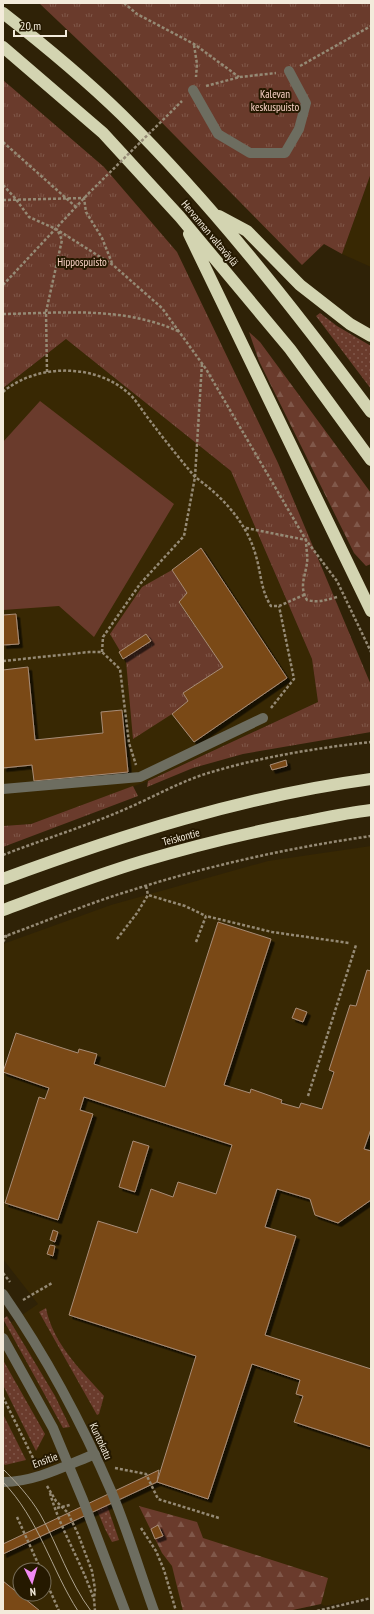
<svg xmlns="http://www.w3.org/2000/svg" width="374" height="1614" viewBox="0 0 374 1614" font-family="'PT Sans Narrow',sans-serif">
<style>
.built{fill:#382803;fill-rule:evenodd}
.grass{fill:url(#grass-dots)}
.forest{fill:url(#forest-firs)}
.park{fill:url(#park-tufts)}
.garden{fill:#6a3b2c}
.building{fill:#7a4818;stroke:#a88d77;filter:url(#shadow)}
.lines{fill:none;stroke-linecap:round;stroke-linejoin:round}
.path{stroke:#958a75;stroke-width:2.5;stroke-dasharray:3 2;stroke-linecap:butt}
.minor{stroke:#6d6d60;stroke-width:10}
.highway{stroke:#d3d4b1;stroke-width:12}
.tram{stroke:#aea490;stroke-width:1}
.path-bridge{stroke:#958a75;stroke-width:2.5;stroke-dasharray:3 2;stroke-linecap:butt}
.labels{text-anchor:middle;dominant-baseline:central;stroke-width:4;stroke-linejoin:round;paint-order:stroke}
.park-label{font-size:11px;fill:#fbd3c7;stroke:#251900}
.street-label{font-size:11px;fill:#f3ebdb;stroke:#251900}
</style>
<defs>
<pattern id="grass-dots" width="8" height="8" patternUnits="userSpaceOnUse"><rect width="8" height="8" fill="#6a3b2c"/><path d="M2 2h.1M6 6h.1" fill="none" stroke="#80584a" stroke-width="1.8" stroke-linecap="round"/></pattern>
<pattern id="forest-firs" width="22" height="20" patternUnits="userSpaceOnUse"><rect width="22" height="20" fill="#6a3b2c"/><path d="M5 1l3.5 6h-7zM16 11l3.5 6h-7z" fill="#80584a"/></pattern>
<pattern id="park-tufts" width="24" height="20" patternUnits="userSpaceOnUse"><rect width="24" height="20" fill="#6a3b2c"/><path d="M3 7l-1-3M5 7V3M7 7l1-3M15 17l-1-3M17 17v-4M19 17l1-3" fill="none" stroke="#80584a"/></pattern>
<filter id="shadow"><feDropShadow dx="3.5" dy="3.5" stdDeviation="0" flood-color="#0009"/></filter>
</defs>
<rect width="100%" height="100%" fill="#2f2207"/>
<path class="built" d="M 371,173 L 371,267 L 342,254 Z
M 66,339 L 231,471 L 312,659 L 318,702 L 148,781 L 31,824 L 3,826 L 3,388 Z
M 371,846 L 371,1597 L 325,1606 L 321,1604 L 288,1611 L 3,1611 L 3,1328 L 38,1304 L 3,1259 L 3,944 L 111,905 L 268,861 ZM 20,1570 L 44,1570 L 44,1594 L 20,1594 Z"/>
<path class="grass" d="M 320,313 L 337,326 L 371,346 L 371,389 L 316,316 Z
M 46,1308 C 53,1344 81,1370 104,1396 L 99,1414 L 97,1415 L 39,1312 Z
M 7,1316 L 55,1396 L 70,1427 L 63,1428 L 3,1319 Z
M 3,1360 L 45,1434 L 36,1451 L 3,1385 Z
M 3,1414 L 26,1460 L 5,1465 L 3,1463 Z
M 107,1505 L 119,1540 L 112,1542 L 105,1529 L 97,1510 Z"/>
<path class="forest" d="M 249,332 L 260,342 L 371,493 L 371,564 L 366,566 L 354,553 L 259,361 Z
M 139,1506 L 197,1522 L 203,1538 L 328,1578 L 321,1604 L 288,1611 L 183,1611 L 172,1566 L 162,1553 Z"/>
<path class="park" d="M 39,3 L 371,3 L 371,173 L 342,254 L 324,244 L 302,265 L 118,78 Z
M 3,80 L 104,167 L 177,252 L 278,463 L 371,685 L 371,732 L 243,754 L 193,768 L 147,787 L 148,781 L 318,702 L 312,659 L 231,471 L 66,339 L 3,388 Z
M 172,570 L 187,593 L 179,603 L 223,667 L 183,693 L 188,701 L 172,714 L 133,739 L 126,661 L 110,634 L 142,587 Z
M 133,786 L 138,796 L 3,847 L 3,826 L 31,824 Z"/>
<path class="garden" d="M 40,401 L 174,504 L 94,637 L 59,606 L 3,610 L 3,442 Z"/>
<path class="building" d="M 201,548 L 287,678 L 194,742 L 172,714 L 188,701 L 183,693 L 223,667 L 179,602 L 187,593 L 172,570 Z
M 16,614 L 19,644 L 3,645 L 3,615 Z
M 146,634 L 151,641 L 123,659 L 119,652 Z
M 28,667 L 35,740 L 103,733 L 101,712 L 122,710 L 128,772 L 34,781 L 32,765 L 3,768 L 3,670 Z
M 286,760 L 287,766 L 272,770 L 270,765 Z
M 218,922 L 271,939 L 224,1085 L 250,1093 L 251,1089 L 282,1100 L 281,1103 L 299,1108 L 301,1103 L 322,1109 L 334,1072 L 329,1070 L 350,1005 L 356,1006 L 367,970 L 371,971 L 371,1129 L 364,1149 L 371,1151 L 371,1200 L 338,1223 L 315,1215 L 310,1199 L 277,1189 L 265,1227 L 296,1236 L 265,1335 L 371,1369 L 371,1447 L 294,1422 L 303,1396 L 296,1394 L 300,1380 L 252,1364 L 208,1499 L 157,1482 L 196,1356 L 69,1315 L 98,1221 L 137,1233 L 151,1189 L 173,1197 L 178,1182 L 216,1194 L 232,1145 L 84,1097 L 80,1110 L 93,1114 L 58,1220 L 5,1203 L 39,1097 L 45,1099 L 49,1088 L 3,1072 L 16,1033 L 78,1053 L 79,1049 L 97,1054 L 94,1064 L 165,1087 Z
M 296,1008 L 307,1012 L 303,1022 L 292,1018 Z
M 133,1141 L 149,1146 L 135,1192 L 119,1187 Z
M 53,1230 L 58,1232 L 55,1242 L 50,1240 Z
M 50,1245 L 55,1246 L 53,1256 L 47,1254 Z
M 159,1470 L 157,1482 L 3,1554 L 3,1544 Z
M 158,1525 L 163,1536 L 155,1539 L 151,1529 Z
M 3,1581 L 40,1611 L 3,1611 Z"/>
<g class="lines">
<path class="path" d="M 124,3 L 137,14 L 194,44 L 239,77
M 194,45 L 197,64 L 196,77
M 300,66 L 371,26
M 206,86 L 240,77 L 276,73
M 3,142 L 76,207
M 3,185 L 15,198 L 29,217 L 56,229 L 113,265 L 162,308 L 206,369 L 306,540 L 337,581 L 371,652
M 3,200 L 84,198 L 86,212 L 102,238 L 112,263
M 3,285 L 88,194
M 3,314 C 63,313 124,306 180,332
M 47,372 L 46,312 L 62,240 L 57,229
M 3,392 C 35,364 94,363 127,392 C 135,398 141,409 148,418 C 163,438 179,458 195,477 C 223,497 247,523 256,556 C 261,573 261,591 271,606 L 279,606 L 304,595
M 246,528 L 306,540 C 306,548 308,556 307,563 C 305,577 299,587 307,600 C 318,603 326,600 337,597
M 102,652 L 103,637 L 140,584 L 184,536 L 195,477 L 202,363
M 3,661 L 89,652 L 102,652 L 120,669 L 129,743 L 136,765
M 271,708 L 294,679 L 279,606
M 3,855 C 44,839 87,826 128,808 C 153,797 176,784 202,775 C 255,758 315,748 371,742
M 146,886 L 148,895
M 3,937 C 44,922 84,905 126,892 C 206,866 288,848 371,836
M 117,939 L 137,913 L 148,895 L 185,906 L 206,916
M 3,942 L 7,935
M 196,942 L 206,916 L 272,932 L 349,943
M 308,1096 L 356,945
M 3,1273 L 10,1282
M 23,1300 L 52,1283
M 3,1397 L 36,1464
M 115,1468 L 146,1474 L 158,1499 L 219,1518
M 47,1486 L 56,1501 L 68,1513 L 78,1534 L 92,1571 L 95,1589 L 94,1599 L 95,1611
M 50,1493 C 60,1529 81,1561 93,1597
M 57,1508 L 70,1505
M 17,1517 L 41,1570
M 141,1528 L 156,1551 L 164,1570 L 176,1611
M 44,1577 L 59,1611
M 317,1611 L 371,1598"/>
<path class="minor" d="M 193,90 L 218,134 L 250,153 L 285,153 L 299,129 L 306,103 L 289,71
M 3,789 L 140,777 L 263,718
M 3,1294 C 46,1356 82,1423 112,1493 C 128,1532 140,1572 154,1611
M 3,1338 L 53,1428 L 83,1500 L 125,1611
M 3,1482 C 35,1482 65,1466 95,1454"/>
<path class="highway" d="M 3,13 C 44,45 85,79 122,115 C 213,205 295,310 371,412
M 3,47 L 103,133 L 180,217 L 290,349 L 371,460
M 219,216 L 247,231 L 300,285 L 350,324 L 371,336
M 189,234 L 371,611
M 3,879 C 122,835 244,796 371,779
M 3,910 C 49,893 96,875 143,861 C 193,846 243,834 293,824 C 319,819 345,813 371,810"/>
<path class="tram" d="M 3,1469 C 16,1482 30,1497 40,1514 C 58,1545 69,1582 91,1611
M 3,1482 C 39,1519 51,1569 78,1611
M 369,1611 L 371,1610"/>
<path class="path-bridge" d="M 88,194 L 182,101"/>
</g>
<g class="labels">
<g class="park-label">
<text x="275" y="94">Kalevan<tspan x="275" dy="13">keskuspuisto</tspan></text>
<text x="82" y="262">Hippospuisto</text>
</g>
<g class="street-label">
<text transform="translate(210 233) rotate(50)">Hervannan valtaväylä</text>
<text transform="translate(181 837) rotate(-15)">Teiskontie</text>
<text transform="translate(101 1441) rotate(65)">Kuntokatu</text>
<text transform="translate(45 1460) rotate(-20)">Ensitie</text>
</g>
</g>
<rect width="374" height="1614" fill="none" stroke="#f3ebdb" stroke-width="8"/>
<g transform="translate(32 1582) rotate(175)"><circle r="19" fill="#251900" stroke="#776d58"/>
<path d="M0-3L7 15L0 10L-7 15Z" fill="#f28af3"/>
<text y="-6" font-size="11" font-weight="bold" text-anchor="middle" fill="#f3ebdb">N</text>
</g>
<path d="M14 30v6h52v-6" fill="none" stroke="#f3ebdb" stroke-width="2"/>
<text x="20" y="30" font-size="12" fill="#f3ebdb" stroke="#251900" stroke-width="3" paint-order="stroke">20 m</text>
</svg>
